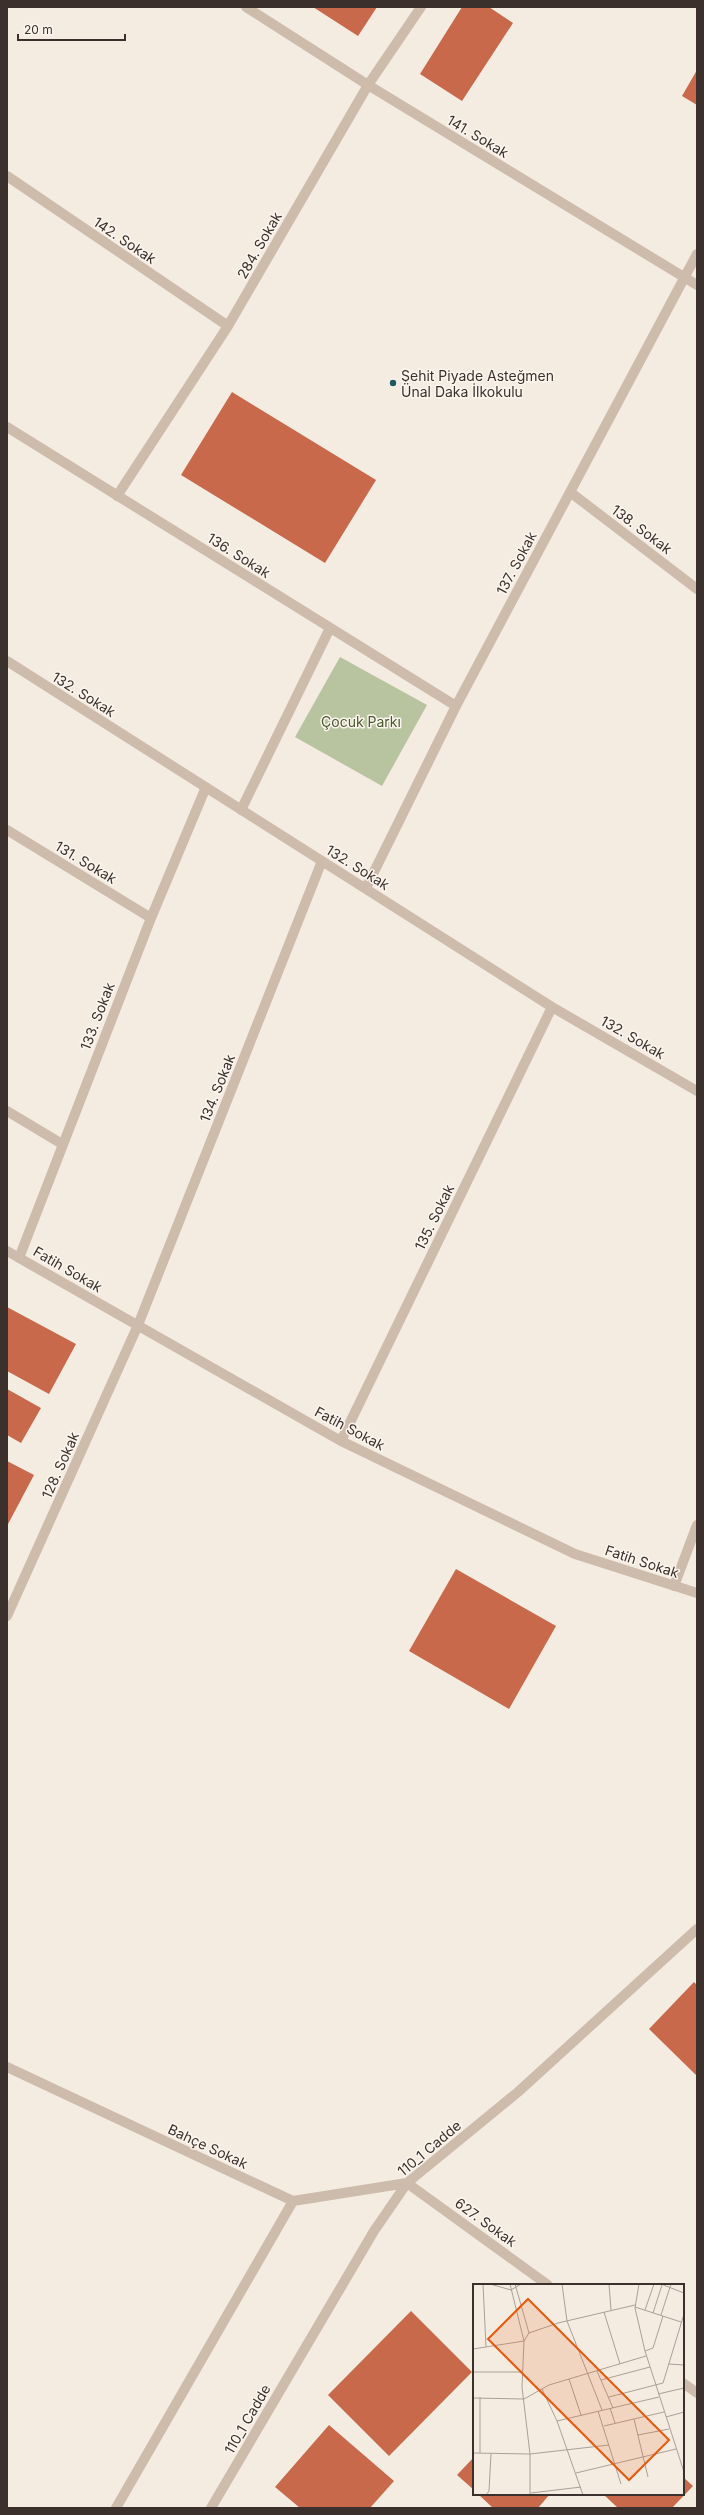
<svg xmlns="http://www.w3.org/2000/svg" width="704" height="2515" viewBox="0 0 704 2515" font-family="Inter,sans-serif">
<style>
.green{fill:#b8c4a0}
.building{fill:#c8694b}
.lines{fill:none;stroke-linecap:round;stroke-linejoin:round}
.minor{stroke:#cdbbac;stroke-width:10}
.poi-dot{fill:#1f5a5e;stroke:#fbf5ee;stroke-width:1.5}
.labels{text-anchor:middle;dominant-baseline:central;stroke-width:3;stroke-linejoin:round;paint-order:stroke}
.street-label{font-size:14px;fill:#3b302b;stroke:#fbf5ee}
.poi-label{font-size:14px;fill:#3b302b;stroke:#fbf5ee;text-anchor:start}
.park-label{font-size:14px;fill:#4a5a2e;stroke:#fbf5ee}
.inset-road{fill:none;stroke:#aaa098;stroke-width:1}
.view{fill:#e8590c;fill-opacity:0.15;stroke:#e8590c;stroke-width:2}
.inset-edge{fill:none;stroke:#3b302b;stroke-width:2}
</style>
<rect width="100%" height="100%" fill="#f4ebe1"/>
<path class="green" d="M 340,657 L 427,705 L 382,786 L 295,737 Z"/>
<path class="building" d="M 313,7 L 377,7 L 358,36 Z
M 462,7 L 489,7 L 513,23 L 462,101 L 420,74 Z
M 697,70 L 697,105 L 682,96 Z
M 232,392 L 376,480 L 325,563 L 181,475 Z
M 7,1307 L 76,1344 L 49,1394 L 7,1371 Z
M 7,1389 L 41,1408 L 21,1443 L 7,1435 Z
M 7,1461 L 34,1475 L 7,1526 Z
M 456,1569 L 556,1626 L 509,1709 L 409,1651 Z
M 694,1982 L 697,1985 L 697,2076 L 649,2029 Z
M 411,2311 L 472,2372 L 389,2456 L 328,2395 Z
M 329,2425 L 394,2481 L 370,2508 L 300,2508 L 275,2487 Z
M 474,2457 L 474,2490 L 457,2475 Z
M 683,2477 L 693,2486 L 672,2508 L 618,2508 L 603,2494 L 683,2494 Z
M 478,2494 L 550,2494 L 538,2508 L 493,2508 Z"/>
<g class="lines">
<path class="minor" d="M 246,7 L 368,85 L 697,285
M 7,176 L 228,326
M 7,427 L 456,706
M 570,492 L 697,589
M 117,496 L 228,326 L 368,85 L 421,7
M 7,661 L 552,1007 L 697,1091
M 241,810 L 330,628
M 7,830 L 151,918
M 366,888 L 456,706 L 697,254
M 7,1111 L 62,1144
M 7,1251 L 341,1441 L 575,1554 L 697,1593
M 19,1258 L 151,918 L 206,787
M 341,1441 L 552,1007
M 674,1586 L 697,1525
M 7,1616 L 138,1325 L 322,861
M 7,2067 L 293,2201 L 407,2183
M 407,2183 L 548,2285
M 683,2383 L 697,2393
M 116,2508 L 293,2201
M 211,2508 L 374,2231 L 407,2183 L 518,2092 L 697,1929"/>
</g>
<circle class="poi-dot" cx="393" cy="383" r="4"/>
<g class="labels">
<g class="street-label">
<text transform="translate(478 136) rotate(31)">141. Sokak</text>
<text transform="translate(125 240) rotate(34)">142. Sokak</text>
<text transform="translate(259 245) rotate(-60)">284. Sokak</text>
<text transform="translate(642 529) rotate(37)">138. Sokak</text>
<text transform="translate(239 555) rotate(32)">136. Sokak</text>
<text transform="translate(516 563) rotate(-62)">137. Sokak</text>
<text transform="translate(84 694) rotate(32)">132. Sokak</text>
<text transform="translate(86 862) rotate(31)">131. Sokak</text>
<text transform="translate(358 867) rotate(32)">132. Sokak</text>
<text transform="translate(97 1016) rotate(-69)">133. Sokak</text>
<text transform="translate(633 1037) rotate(30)">132. Sokak</text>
<text transform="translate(217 1088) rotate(-68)">134. Sokak</text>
<text transform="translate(434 1217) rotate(-64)">135. Sokak</text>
<text transform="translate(68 1269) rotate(30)">Fatih Sokak</text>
<text transform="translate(350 1428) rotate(28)">Fatih Sokak</text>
<text transform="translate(60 1465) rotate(-66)">128. Sokak</text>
<text transform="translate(642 1561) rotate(18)">Fatih Sokak</text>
<text transform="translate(208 2146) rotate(25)">Bahçe Sokak</text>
<text transform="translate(429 2148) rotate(-40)">110_1 Cadde</text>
<text transform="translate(486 2222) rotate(36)">627. Sokak</text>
<text transform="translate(247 2419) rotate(-60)">110_1 Cadde</text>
</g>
<g class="poi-label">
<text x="401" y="375">Şehit Piyade Asteğmen<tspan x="401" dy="16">Ünal Daka İlkokulu</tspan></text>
</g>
<g class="park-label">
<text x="361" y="721">Çocuk Parkı</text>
</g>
</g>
<g transform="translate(473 2284)">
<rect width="211" height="211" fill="#f4ebe1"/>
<path class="inset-road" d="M 10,0 L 13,63M 17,0 L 38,6 L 48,0M 37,0 L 51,57 L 49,103 L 57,170 L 57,211M 42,0 L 56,49M 89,0 L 94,37 L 129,126M 136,0 L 138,26M 166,0 L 162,24 L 172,67 L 211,188M 188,0 L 211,9M 162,23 L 208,38M 172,26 L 181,0M 131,28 L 147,80M 180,29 L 189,1M 188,31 L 198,0M 51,57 L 56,49 L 85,39 L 162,21M 0,65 L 51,57M 172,67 L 180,64 L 190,32M 196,80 L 211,81M 124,87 L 140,124M 0,88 L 49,88M 96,95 L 108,131M 128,96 L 177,83M 69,105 L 84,137 L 110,211M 185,110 L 211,104M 136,113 L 190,99 L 211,30M 0,114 L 51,115 L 76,101 L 173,72M 137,124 L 142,139M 125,127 L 148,200M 193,133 L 211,128M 161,135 L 175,193M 84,137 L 186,113M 131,142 L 191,128M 165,151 L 196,145M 0,169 L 57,170 L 136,161M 7,169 L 7,113M 103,189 L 203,165M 58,209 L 108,203M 13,211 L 16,207 L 18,170"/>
<path class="view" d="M 55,15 L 196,156 L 156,196 L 15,55 Z"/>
<rect width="211" height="211" class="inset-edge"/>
</g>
<rect width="704" height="2515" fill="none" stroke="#3b302b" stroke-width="16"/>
<path d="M18 34v6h107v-6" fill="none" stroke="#3b302b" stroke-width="2"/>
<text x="24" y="34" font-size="12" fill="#3b302b" stroke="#fbf5ee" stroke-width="3" paint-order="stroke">20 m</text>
</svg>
